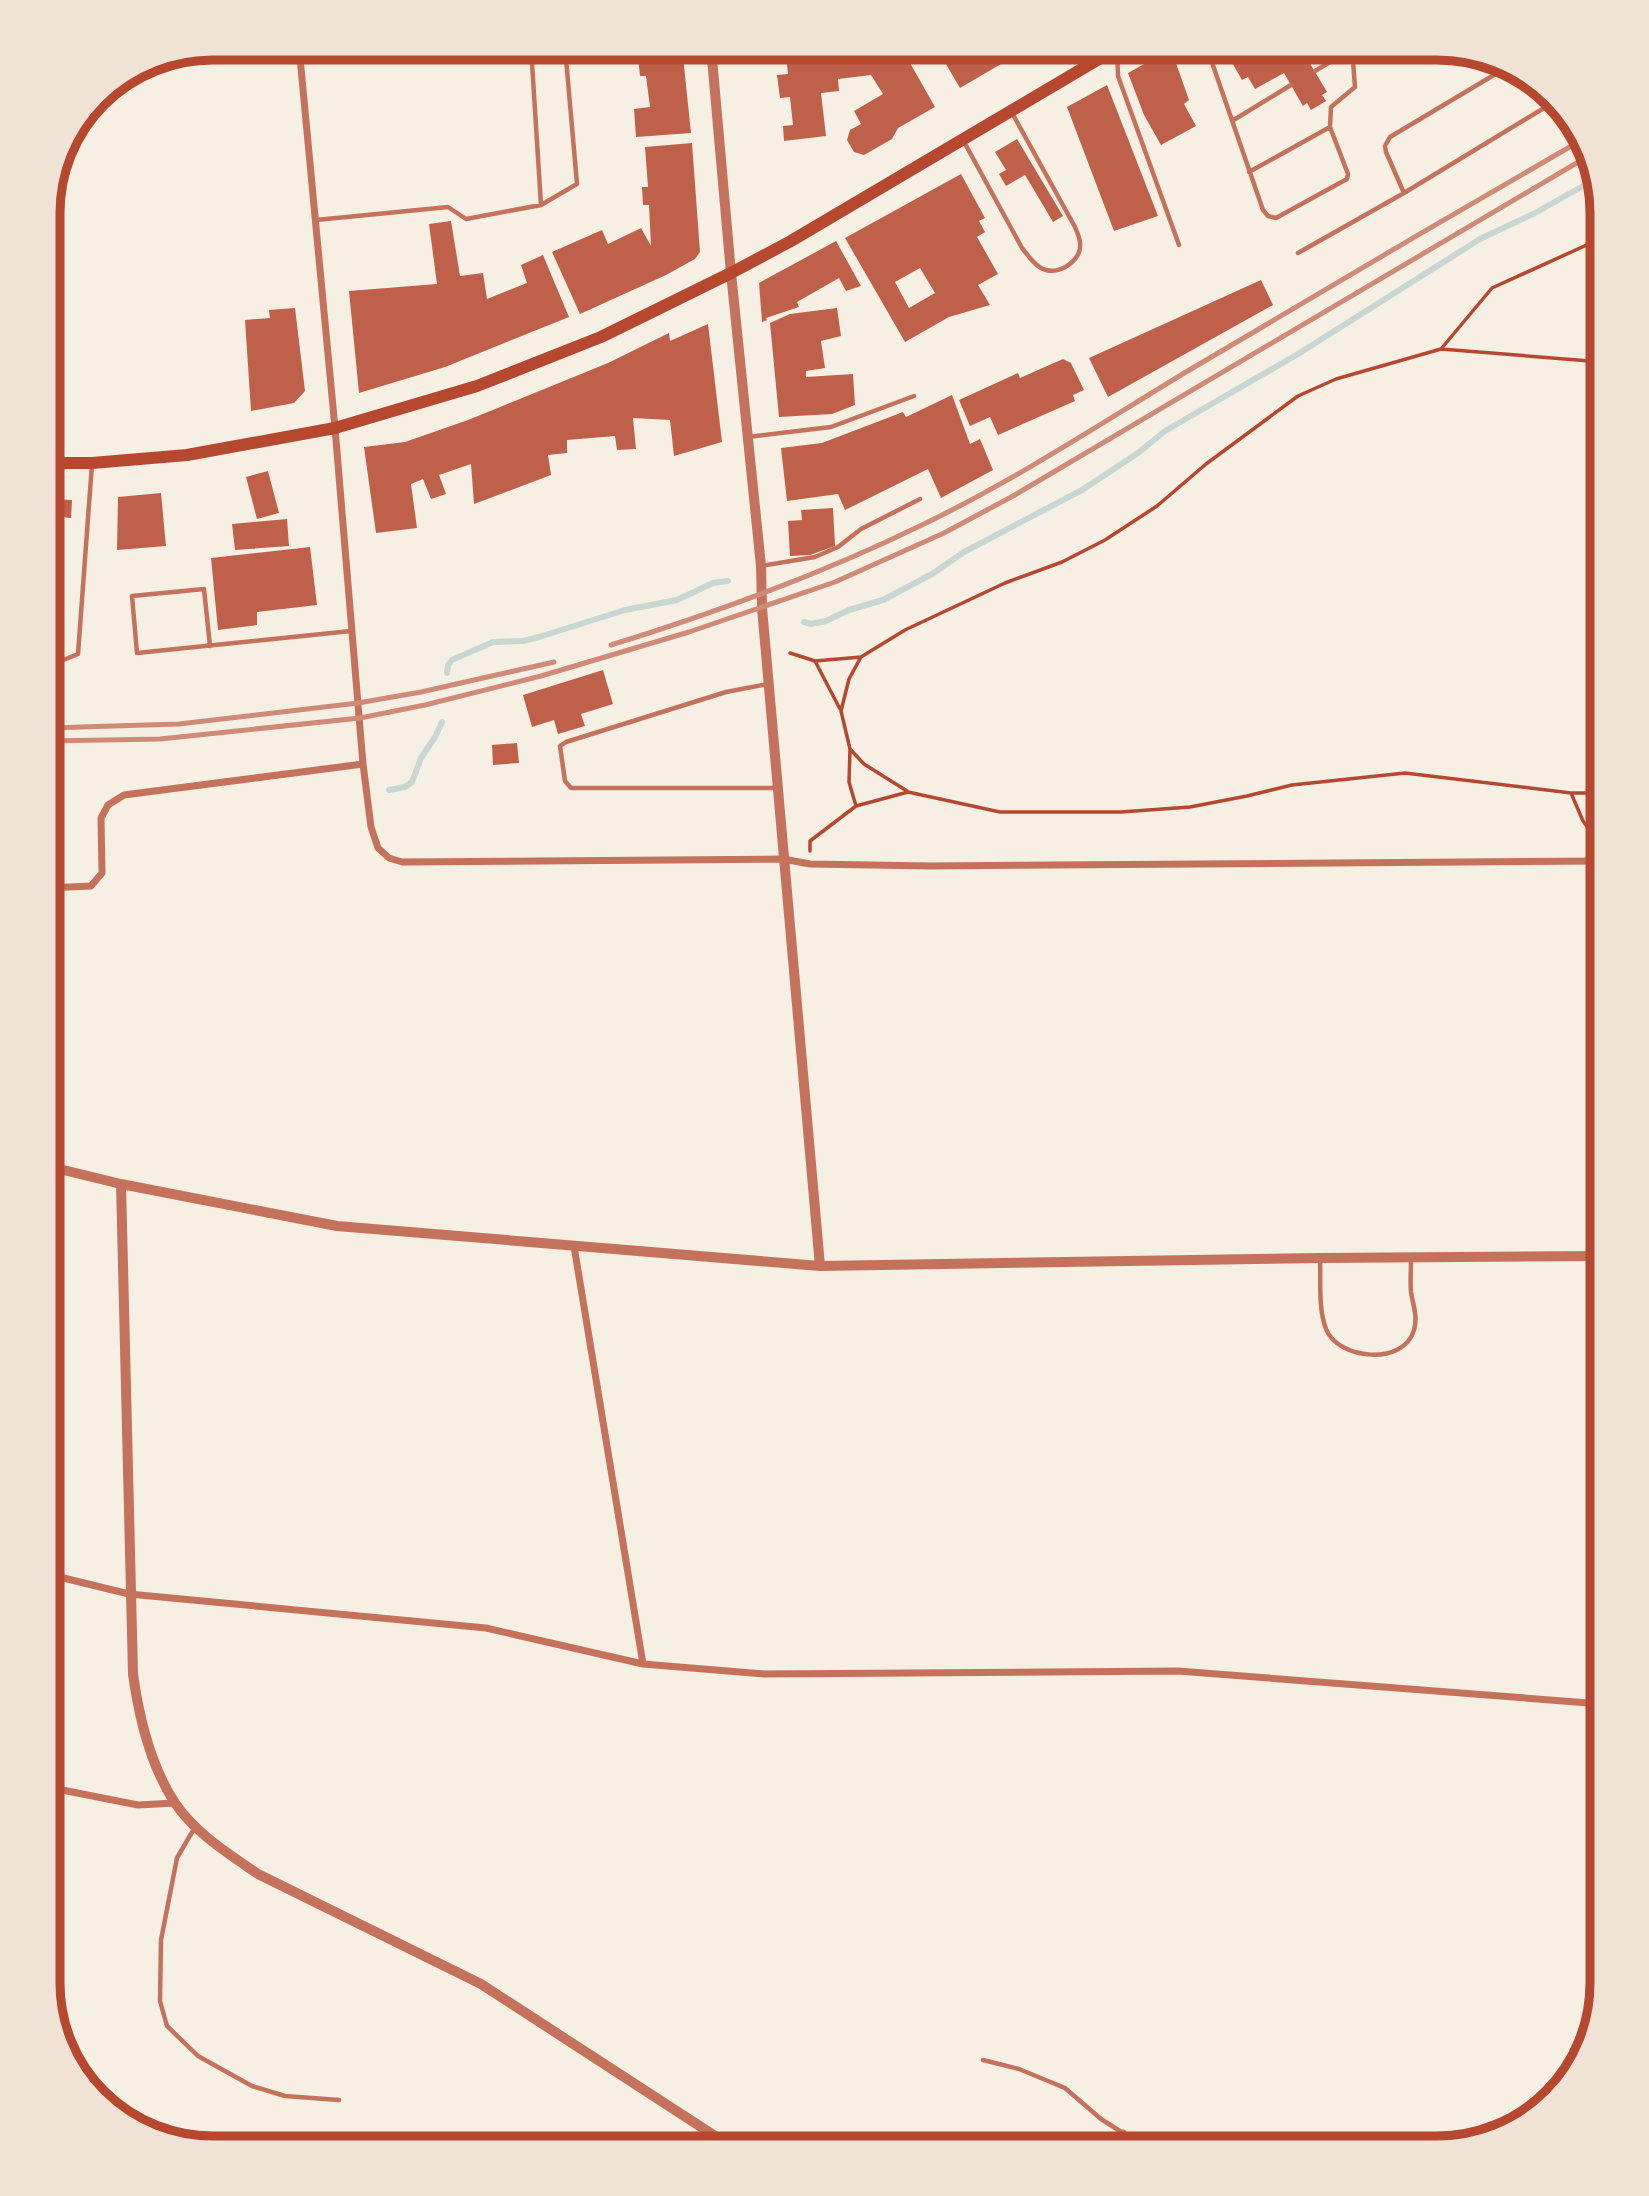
<svg xmlns="http://www.w3.org/2000/svg" width="1649" height="2196" viewBox="0 0 1649 2196" font-family="Commissioner,sans-serif">
<style>
.lines{fill:none;stroke-linecap:round;stroke-linejoin:round}
.stream{stroke:#c9d6d2;stroke-width:6}
.building{fill:#bf614a;fill-rule:evenodd}
.path{stroke:#b5482f;stroke-width:3.5}
.service{stroke:#c5725c;stroke-width:4.5}
.minor{stroke:#c5725c;stroke-width:7}
.tertiary{stroke:#c5725c;stroke-width:10}
.secondary{stroke:#b5482f;stroke-width:12}
.rail{stroke:#cf8b77;stroke-width:5}
.rim{fill:none;stroke:#b5482f;stroke-width:9}
</style>
<rect width="100%" height="100%" fill="#f6efe4"/>
<g class="lines">
<path class="stream" d="M 804,622 L 811,624 L 826,621 L 849,610 L 883,600 L 932,574 L 964,552 L 1082,490 L 1138,453 L 1165,431 L 1298,354 L 1480,239 L 1535,213 L 1592,181
M 447,673 L 448,665 L 452,660 L 493,642 L 523,641 L 539,637 L 625,610 L 677,600 L 713,583 L 728,581
M 389,790 L 405,787 L 412,782 L 421,758 L 435,737 L 442,722"/>
</g>
<path class="building" d="M 637,47 L 682,47 L 691,133 L 636,137 L 634,109 L 650,107 L 646,76 L 640,76 Z
M 785,47 L 901,47 L 935,107 L 898,128 L 892,139 L 864,155 L 854,152 L 847,140 L 850,130 L 861,124 L 854,111 L 883,94 L 871,75 L 838,79 L 839,91 L 821,93 L 826,136 L 784,141 L 783,126 L 793,125 L 790,97 L 780,98 L 777,75 L 788,74 Z
M 939,47 L 991,47 L 1001,64 L 960,88 L 937,49 Z
M 1231,48 L 1330,48 L 1308,60 L 1327,92 L 1322,95 L 1326,101 L 1311,110 L 1307,103 L 1303,106 L 1284,73 L 1255,89 L 1248,77 L 1242,80 L 1227,54 L 1232,50 Z
M 1171,49 L 1189,100 L 1184,104 L 1196,126 L 1161,145 L 1144,115 L 1128,73 Z
M 1107,85 L 1158,216 L 1114,231 L 1067,107 Z
M 1017,139 L 1063,216 L 1053,222 L 1025,175 L 1006,186 L 999,174 L 1006,170 L 995,152 Z
M 692,143 L 700,252 L 695,259 L 666,275 L 580,314 L 552,252 L 602,230 L 608,244 L 641,228 L 651,246 L 649,205 L 643,205 L 642,187 L 648,187 L 645,147 Z
M 961,174 L 985,218 L 979,221 L 985,232 L 977,237 L 998,274 L 978,285 L 990,305 L 949,317 L 905,342 L 845,238 ZM 920,268 L 935,293 L 909,308 L 895,282 Z
M 451,221 L 460,276 L 483,273 L 487,299 L 527,283 L 521,265 L 543,255 L 569,317 L 445,367 L 359,393 L 349,291 L 437,284 L 429,224 Z
M 836,241 L 861,286 L 846,291 L 839,278 L 797,302 L 799,307 L 766,318 L 767,320 L 762,322 L 759,283 Z
M 1261,280 L 1273,305 L 1108,397 L 1089,358 Z
M 295,308 L 305,391 L 294,403 L 251,411 L 245,320 L 270,318 L 269,310 Z
M 837,308 L 841,336 L 821,341 L 825,368 L 806,371 L 806,377 L 853,374 L 855,405 L 832,414 L 779,417 L 770,323 L 790,314 Z
M 708,324 L 722,442 L 674,456 L 670,420 L 633,418 L 636,449 L 617,450 L 615,436 L 567,440 L 567,453 L 548,455 L 551,475 L 474,504 L 471,464 L 439,475 L 446,494 L 431,499 L 423,479 L 411,484 L 417,528 L 376,533 L 364,447 L 405,442 L 468,420 L 608,363 L 669,333 L 670,341 Z
M 1063,359 L 1071,363 L 1084,390 L 1073,395 L 1075,401 L 998,435 L 990,417 L 970,426 L 959,400 L 1018,373 L 1020,378 Z
M 952,395 L 970,444 L 980,439 L 993,470 L 941,498 L 928,469 L 845,510 L 838,494 L 787,501 L 781,448 L 822,443 L 903,412 L 906,417 Z
M 268,471 L 279,513 L 257,519 L 246,477 Z
M 161,493 L 166,546 L 117,550 L 118,497 Z
M 48,499 L 72,500 L 71,518 L 61,517 L 57,621 L 48,620 Z
M 833,508 L 835,546 L 810,555 L 790,556 L 788,521 L 802,520 L 801,510 Z
M 287,519 L 289,546 L 235,550 L 232,524 Z
M 310,547 L 317,605 L 257,612 L 257,625 L 218,630 L 211,558 Z
M 603,670 L 613,704 L 581,714 L 585,726 L 558,734 L 554,720 L 532,727 L 523,695 Z
M 517,743 L 519,763 L 493,765 L 492,745 Z"/>
<g class="lines">
<path class="path" d="M 1441,349 L 1602,362
M 790,653 L 815,661
M 840,709 L 815,661 L 861,657
M 850,749 L 864,764 L 907,791
M 1571,793 L 1583,821 L 1596,839 L 1602,830
M 1602,793 L 1571,793 L 1405,773 L 1292,785 L 1247,796 L 1190,807 L 1121,812 L 1000,812 L 908,792 L 856,806 L 849,782 L 850,749 L 841,711 L 849,679 L 861,657 L 905,630 L 1005,583 L 1062,562 L 1105,540 L 1157,506 L 1206,464 L 1298,396 L 1336,379 L 1441,349 L 1492,288 L 1602,238
M 810,851 L 810,841 L 856,806"/>
<path class="service" d="M 531,47 L 541,205
M 1207,48 L 1263,210 L 1268,216 L 1276,218 L 1347,179 L 1348,174 L 1330,127 L 1331,107 L 1355,87 L 1352,48
M 1117,49 L 1118,76 L 1179,245
M 1315,71 L 1352,49
M 1232,121 L 1291,85
M 963,140 L 1022,248 C 1028,255 1036,268 1046,270 C 1062,274 1082,259 1080,243 C 1080,238 1077,232 1075,227 L 1011,111
M 1249,172 L 1330,127
M 1404,193 L 1386,152 L 1385,146 L 1390,137 L 1509,66
M 316,220 L 448,207 L 466,219 L 541,205 L 577,184 L 565,47
M 1298,253 L 1404,193 L 1554,102
M 748,437 L 831,427 L 914,396
M 761,566 L 815,557 L 838,547 L 861,529 L 920,499
M 210,646 L 204,589 L 132,596 L 137,653 L 351,631
M 48,661 L 61,661 L 78,654 L 92,464
M 768,684 L 726,692 L 566,742 L 560,746 L 565,781 L 571,788 L 776,788
M 1320,1259 C 1321,1281 1318,1308 1326,1329 C 1338,1360 1404,1366 1414,1330 C 1418,1316 1413,1305 1411,1292 C 1410,1282 1411,1270 1411,1260
M 195,1827 L 177,1858 L 161,1940 L 160,2001 L 167,2026 L 198,2056 L 252,2086 L 285,2096 L 339,2100
M 983,2060 L 1019,2069 L 1065,2088 L 1101,2119 L 1123,2133"/>
<path class="minor" d="M 299,47 L 335,428 L 363,764 L 371,827 L 378,848 L 389,858 L 402,862 L 783,859 L 810,864 L 931,866 L 1602,861
M 47,888 L 91,886 L 102,873 L 101,818 L 108,805 L 124,795 L 363,764
M 574,1246 L 643,1664
M 47,1574 L 129,1594 L 486,1628 L 643,1664 L 764,1674 L 1178,1671 L 1602,1704
M 47,1787 L 138,1805 L 175,1803
M 1121,2149 L 1123,2133"/>
<path class="tertiary" d="M 711,47 L 731,273 L 761,566 L 762,608 L 820,1266
M 47,1166 L 121,1184 L 337,1226 L 820,1266 L 1320,1258 L 1602,1256
M 121,1184 L 133,1674 C 139,1718 150,1765 175,1803 C 195,1833 229,1854 258,1874 L 481,1984 L 735,2149"/>
<path class="secondary" d="M 48,463 L 92,463 L 187,455 L 335,428 L 477,386 L 601,337 L 731,273 L 791,241 L 1119,47"/>
<path class="rail" d="M 611,645 C 718,612 824,573 924,524 C 1015,480 1100,424 1186,372 C 1317,294 1448,217 1580,141
M 48,728 L 179,724 L 358,703 L 421,692 L 554,662
M 48,741 L 160,739 L 360,718 L 425,705 L 541,676 L 689,632 L 835,582 L 944,533 L 1013,496 L 1585,158"/>
</g>
<path d="M0 0H1649V2196H0ZM213 60H1437A153 153 0 0 1 1590 213V1983A153 153 0 0 1 1437 2136H213A153 153 0 0 1 60 1983V213A153 153 0 0 1 213 60Z" fill="#f1e2d6" fill-rule="evenodd"/>
<path class="rim" d="M213 60H1437A153 153 0 0 1 1590 213V1983A153 153 0 0 1 1437 2136H213A153 153 0 0 1 60 1983V213A153 153 0 0 1 213 60Z"/>
</svg>
